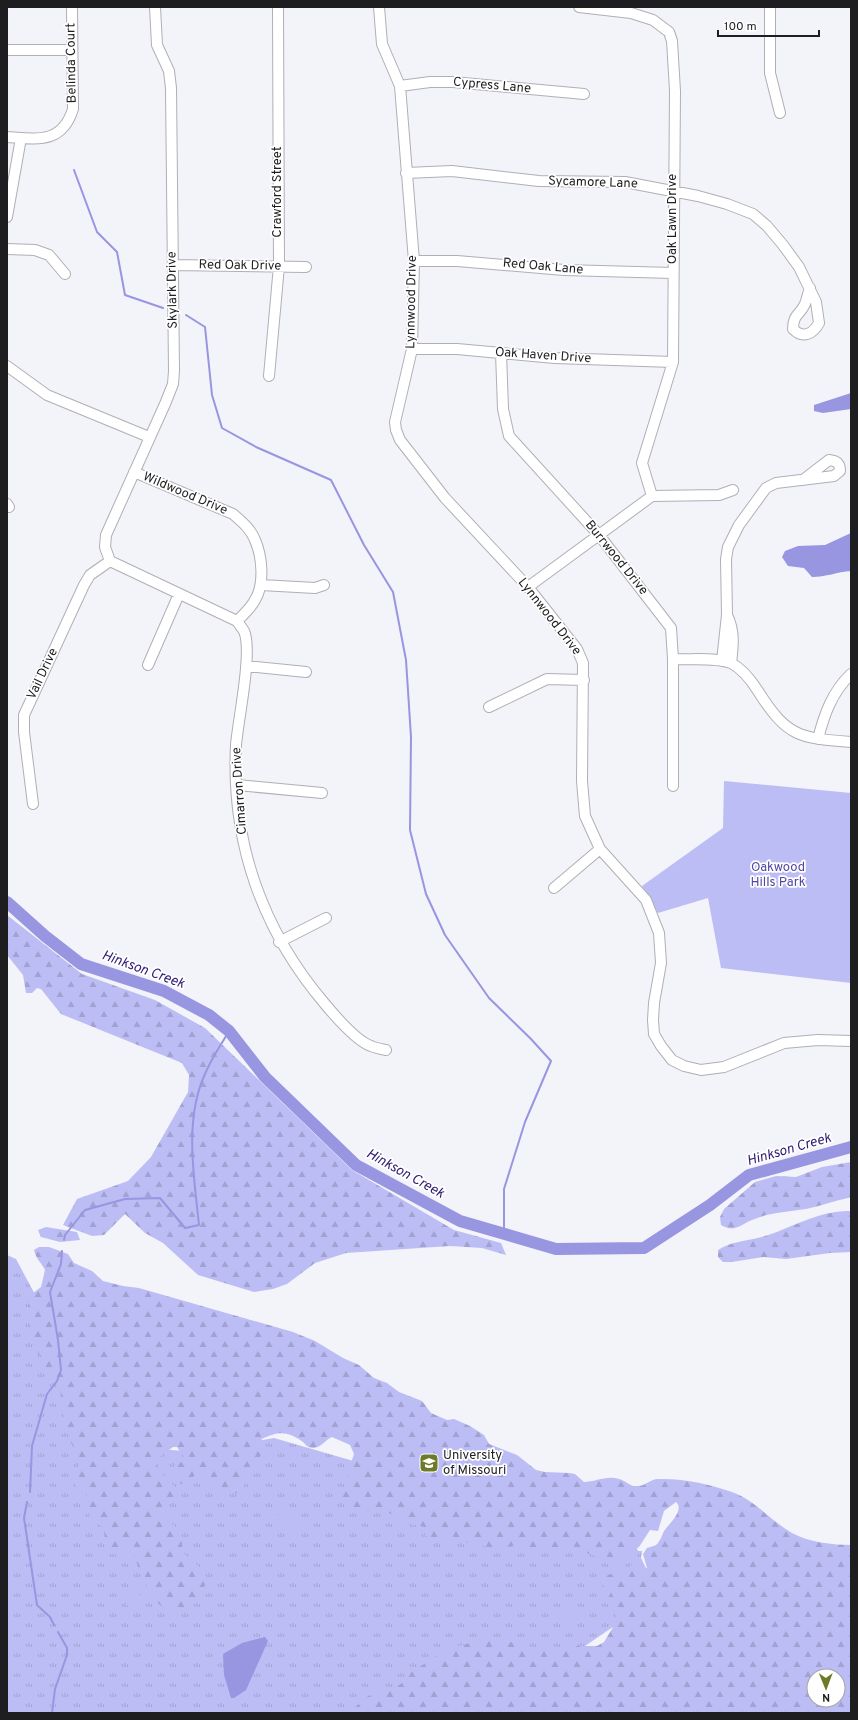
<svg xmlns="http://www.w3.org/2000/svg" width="858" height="1720" viewBox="0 0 858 1720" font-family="Overpass,sans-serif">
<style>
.grass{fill:url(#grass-tufts)}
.forest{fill:url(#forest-firs);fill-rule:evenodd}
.green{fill:#bdbdf5}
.water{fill:#9895e1}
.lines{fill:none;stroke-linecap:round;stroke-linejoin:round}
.stream{stroke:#9895e1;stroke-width:2}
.river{stroke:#9895e1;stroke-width:12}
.minor-casing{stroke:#afafb5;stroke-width:12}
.minor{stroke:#fff;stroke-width:10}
.labels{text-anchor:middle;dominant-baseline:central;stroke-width:3.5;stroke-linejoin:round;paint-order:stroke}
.street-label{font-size:13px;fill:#1e1e20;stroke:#fff}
.park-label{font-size:13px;fill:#50469f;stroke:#fff}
.poi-label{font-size:13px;fill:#1e1e20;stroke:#fff;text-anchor:start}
.water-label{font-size:14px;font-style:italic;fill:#2e1b72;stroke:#fff}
</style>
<defs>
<pattern id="grass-tufts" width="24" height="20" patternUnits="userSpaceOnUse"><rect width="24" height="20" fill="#bdbdf5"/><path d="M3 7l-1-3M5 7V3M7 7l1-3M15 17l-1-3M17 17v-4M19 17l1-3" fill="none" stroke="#a2a2d2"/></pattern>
<pattern id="forest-firs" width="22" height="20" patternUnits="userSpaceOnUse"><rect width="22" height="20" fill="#bdbdf5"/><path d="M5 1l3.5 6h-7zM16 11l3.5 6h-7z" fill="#a2a2d2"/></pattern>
</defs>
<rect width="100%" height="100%" fill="#f3f3fa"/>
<path class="grass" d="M 7,1255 L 16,1259 L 46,1315 L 123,1446 L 196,1452 L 274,1438 L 634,1542 L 638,1551 L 642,1551 L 641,1558 L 646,1568 L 629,1616 L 585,1646 L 547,1667 L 398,1713 L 7,1713 Z"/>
<path class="forest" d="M 7,915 L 82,974 L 155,1000 L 205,1028 L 352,1170 L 454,1230 L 501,1243 L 506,1255 L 482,1248 L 450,1246 L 346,1253 L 315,1263 L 287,1284 L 273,1289 L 254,1292 L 198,1275 L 163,1243 L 145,1233 L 125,1214 L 104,1235 L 92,1236 L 63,1225 L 77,1199 L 128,1181 L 151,1157 L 188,1092 L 189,1075 L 182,1063 L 61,1014 L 41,989 L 37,988 L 32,993 L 26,993 L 23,975 L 7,955 Z
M 851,1162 L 851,1197 L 848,1198 C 834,1201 820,1206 806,1209 C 788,1212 770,1212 752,1220 C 740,1225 734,1233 721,1225 L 720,1217 L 724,1209 L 755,1182 L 776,1176 L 796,1177 L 822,1167 Z
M 851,1211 L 851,1252 L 830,1253 L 786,1259 L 763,1257 L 732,1262 L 723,1262 L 718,1257 L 718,1250 C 732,1241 747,1241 762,1237 C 792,1228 819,1210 851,1211 Z
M 46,1227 L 77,1232 L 80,1240 L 60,1242 L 41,1237 L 38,1230 Z
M 39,1247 L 49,1247 L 68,1254 L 74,1263 L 92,1271 L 103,1281 L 123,1286 L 139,1288 L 293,1332 L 315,1341 L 343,1358 L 359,1365 L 374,1378 L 387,1383 L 399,1392 L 422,1401 L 431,1413 L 447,1420 L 454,1419 L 470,1426 L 484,1435 L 489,1444 L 517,1455 L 536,1470 L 545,1472 L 569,1473 L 575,1474 L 584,1482 C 595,1482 607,1475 619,1479 C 627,1481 629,1487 638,1486 C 645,1486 651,1479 658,1479 C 682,1478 710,1484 732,1492 C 755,1500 771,1521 792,1533 C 808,1542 833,1545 851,1545 L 851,1713 L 348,1713 L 368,1696 L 399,1685 L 406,1680 L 411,1672 L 437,1656 L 444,1649 L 464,1645 L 483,1637 L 495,1638 L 551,1652 L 565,1651 L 577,1646 L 597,1646 L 604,1642 L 612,1629 L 616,1618 L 614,1606 L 608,1598 L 613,1588 L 603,1586 L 600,1583 L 601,1577 L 627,1569 L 633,1564 L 641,1570 L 647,1568 L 643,1554 L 647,1548 C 650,1547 654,1546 656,1545 C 660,1542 662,1535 664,1531 C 669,1524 685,1510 676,1502 L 664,1511 L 658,1531 L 650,1530 L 639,1547 L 628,1554 L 622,1557 L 608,1558 L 595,1556 L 582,1551 L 571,1548 L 528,1549 L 516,1546 L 490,1547 L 477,1545 L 457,1540 L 425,1536 L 426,1528 L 425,1527 L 405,1523 L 394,1515 L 383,1511 L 355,1513 L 347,1510 L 343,1503 L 343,1495 L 348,1488 L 349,1469 L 354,1454 L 350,1445 L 332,1437 C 325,1440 322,1447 314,1448 C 308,1448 306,1445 303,1442 C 287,1431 279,1431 262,1439 L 259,1443 L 264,1450 C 255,1464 249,1479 239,1493 C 216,1496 217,1479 197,1473 L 186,1484 L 181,1484 L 173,1472 L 174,1465 L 186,1460 L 177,1447 L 173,1447 L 157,1459 L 158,1470 L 175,1487 L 176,1495 L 172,1500 L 167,1501 C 158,1521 171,1519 180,1532 C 184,1538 181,1546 183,1553 C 191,1560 204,1568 205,1579 C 207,1596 186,1616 169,1610 C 154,1606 146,1584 140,1572 C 137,1567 137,1559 133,1554 C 132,1552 128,1551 126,1549 L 117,1555 L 113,1554 L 105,1545 L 104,1528 L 90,1519 L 86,1499 L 87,1490 L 82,1492 L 77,1489 L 73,1479 L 81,1460 L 70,1441 L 63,1415 L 59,1378 L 54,1380 L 46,1372 L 43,1361 L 29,1337 L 28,1297 L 41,1287 L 45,1270 C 41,1262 36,1259 34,1250 ZM 814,1676 L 838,1676 L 838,1700 L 814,1700 Z"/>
<path class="green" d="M 724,781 L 851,793 L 851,983 L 721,968 L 708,898 L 658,913 L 642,886 L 723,828 Z
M 287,1509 C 294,1513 300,1520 300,1528 L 296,1532 L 281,1530 L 276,1525 L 277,1517 L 281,1510 Z
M 128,1589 L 136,1590 L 143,1600 L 146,1608 L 143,1613 C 131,1615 119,1599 128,1589 Z
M557 1614a11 11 0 1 1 22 0a11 11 0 1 1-22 0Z"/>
<path class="water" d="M 851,393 L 851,409 L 823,413 L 814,411 L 814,405 Z
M 851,533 L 851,571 C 837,572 826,577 812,577 L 804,568 L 788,566 L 782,557 L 785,551 L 798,546 L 825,545 Z
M 265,1637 L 268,1641 L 246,1690 L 234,1698 L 231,1698 L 224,1675 L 223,1654 L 242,1643 Z"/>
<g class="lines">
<path class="stream" d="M 74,170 L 97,232 L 117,252 L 125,295 L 163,308
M 186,315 L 205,327 L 212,395 L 222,428 L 256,447 L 331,480 L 364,545 L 393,592 L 406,660 L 411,737 L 410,830 L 426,894 L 445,935 L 489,998 L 531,1039 L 551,1061 L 525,1122 L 504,1189 L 504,1234
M 64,1240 L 65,1235 L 85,1210 L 125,1199 L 160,1198 L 185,1228 L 199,1225 C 194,1177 184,1119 205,1074 C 211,1059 221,1045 229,1031
M 30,1492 L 32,1446 L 47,1394 L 57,1381 L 61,1370 L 58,1340 L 50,1292 L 61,1264 L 62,1251
M 27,1502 L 24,1518 L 37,1605 L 50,1617 L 54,1625
M 52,1713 L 55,1689 L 67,1655 L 67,1648 L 58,1632"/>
<path class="river" d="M 7,902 L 45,936 L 81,964 L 164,991 L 209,1015 L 229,1031 L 265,1077 L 356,1165 L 460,1221 L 556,1249 L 644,1248 L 710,1205 L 749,1175 L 851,1147"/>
<g class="minor-casing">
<path id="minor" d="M 379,7 L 382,44 L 400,86 L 414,261 L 412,349 L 395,422 L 396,430 L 400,440 L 445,498 L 528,587 L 577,649 L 583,663 L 582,781 L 585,816 L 600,849 L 646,900 L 659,933 L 661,963 L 654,1003 L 653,1020 L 654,1034 L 661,1046 L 672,1060 L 684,1066 L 701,1070 L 724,1067 L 784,1043 L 818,1040 L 851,1041
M 579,7 L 631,13 L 653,20 L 669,32 L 672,41 L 675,91 L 673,362 L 642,463 L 652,496
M 770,7 L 770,73 L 780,113
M 7,50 L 72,50
M 400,86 L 430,82 L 453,82 L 584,94
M 7,137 C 38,139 62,144 73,109 L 72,7
M 406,173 L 452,171 L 539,181 L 625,182 L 698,196 L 727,204 L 753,214 L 767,226 L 783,245 L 799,267 L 816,302 L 819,323 C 813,334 803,339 793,329 C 793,314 800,315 805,304 C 807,299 808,293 810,288
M 7,217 L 21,138
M 7,249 L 35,250 L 49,255 L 65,274
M 414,261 L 457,261 L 564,270 L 673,273
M 173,265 L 306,267
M 412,349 L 457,349 L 555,358 L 673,362
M 501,353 L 503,409 L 509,436 L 599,535 L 671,628 L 673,659 L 673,786
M 7,366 L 47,395 L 149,437
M 269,376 L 279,266 L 278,7
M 134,472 L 233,514 C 241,521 251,529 255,540 C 262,556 265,584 255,600 C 251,608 243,615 237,621
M 7,504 L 9,507
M 110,561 L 237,621 C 239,624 242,628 244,631 C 253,651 238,720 236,745 C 231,842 262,930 325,1004 C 335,1016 356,1041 371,1046 C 375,1048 381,1049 386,1050
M 110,561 L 105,547 L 106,535 L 165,404 L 173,384 L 174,371 L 171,88 L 169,71 L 157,45 L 155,7
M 261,585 L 315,588 L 324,585
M 528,587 L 652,496 L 719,495 L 733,490
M 727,615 C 735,631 733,647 731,663
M 673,659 C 689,660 716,657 731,663 C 743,669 751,680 758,691 C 787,737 799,738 851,742
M 722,661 L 727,615 L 726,559 L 728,547 L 739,525 L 766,488 L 776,483 L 834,476 L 840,471 C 840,463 837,461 829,460 L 803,480
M 148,665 L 179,594
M 246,666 L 306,672
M 489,707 L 547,679 L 584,680
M 818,739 C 824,715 832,692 851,674
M 237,785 L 322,793
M 33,804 L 24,732 L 24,715 L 84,585 L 90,575 L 110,561
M 554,888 L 600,849
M 279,942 L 326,918"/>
</g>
<use href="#minor" class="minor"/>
</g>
<defs>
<g id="university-square" transform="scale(1)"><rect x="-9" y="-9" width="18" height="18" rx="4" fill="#6d7b29" stroke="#fff"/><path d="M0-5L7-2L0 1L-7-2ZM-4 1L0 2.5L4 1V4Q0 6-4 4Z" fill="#fff"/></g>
</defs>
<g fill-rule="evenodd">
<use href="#university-square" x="429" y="1463"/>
</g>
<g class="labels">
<g class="street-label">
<text transform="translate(72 63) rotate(-91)">Belinda Court</text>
<text transform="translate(492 86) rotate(5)">Cypress Lane</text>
<text transform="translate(593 183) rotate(2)">Sycamore Lane</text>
<text transform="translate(278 192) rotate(-90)">Crawford Street</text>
<text transform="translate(673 219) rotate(-90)">Oak Lawn Drive</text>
<text transform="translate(240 266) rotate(1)">Red Oak Drive</text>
<text transform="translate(543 267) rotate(5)">Red Oak Lane</text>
<text transform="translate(173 290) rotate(-91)">Skylark Drive</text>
<text transform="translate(412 302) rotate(-89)">Lynnwood Drive</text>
<text transform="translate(543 356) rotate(4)">Oak Haven Drive</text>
<text transform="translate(185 494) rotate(23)">Wildwood Drive</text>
<text transform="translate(616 558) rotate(51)">Burrwood Drive</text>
<text transform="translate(549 617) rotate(52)">Lynnwood Drive</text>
<text transform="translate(43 674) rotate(-65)">Vail Drive</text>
<text transform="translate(240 791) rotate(-94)">Cimarron Drive</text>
</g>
<g class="park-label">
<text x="778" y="868">Oakwood<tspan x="778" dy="15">Hills Park</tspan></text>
</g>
<g class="poi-label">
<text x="443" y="1456">University<tspan x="443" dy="15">of Missouri</tspan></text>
</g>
<g class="water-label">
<text transform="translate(143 970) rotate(20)">Hinkson Creek</text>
<text transform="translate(789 1150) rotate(-16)">Hinkson Creek</text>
<text transform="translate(405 1174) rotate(29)">Hinkson Creek</text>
</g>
</g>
<rect width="858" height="1720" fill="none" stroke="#1e1e20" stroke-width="16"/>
<g transform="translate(826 1688) rotate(179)"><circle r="19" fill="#ffffff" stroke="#a5a5a6"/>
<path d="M0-3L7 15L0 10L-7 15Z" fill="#6d7b29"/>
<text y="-6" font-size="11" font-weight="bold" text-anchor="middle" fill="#1e1e20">N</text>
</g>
<path d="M718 30v6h101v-6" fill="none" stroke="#1e1e20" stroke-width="2"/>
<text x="724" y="30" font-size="12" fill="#1e1e20" stroke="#ffffff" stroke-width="3" paint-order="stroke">100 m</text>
</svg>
